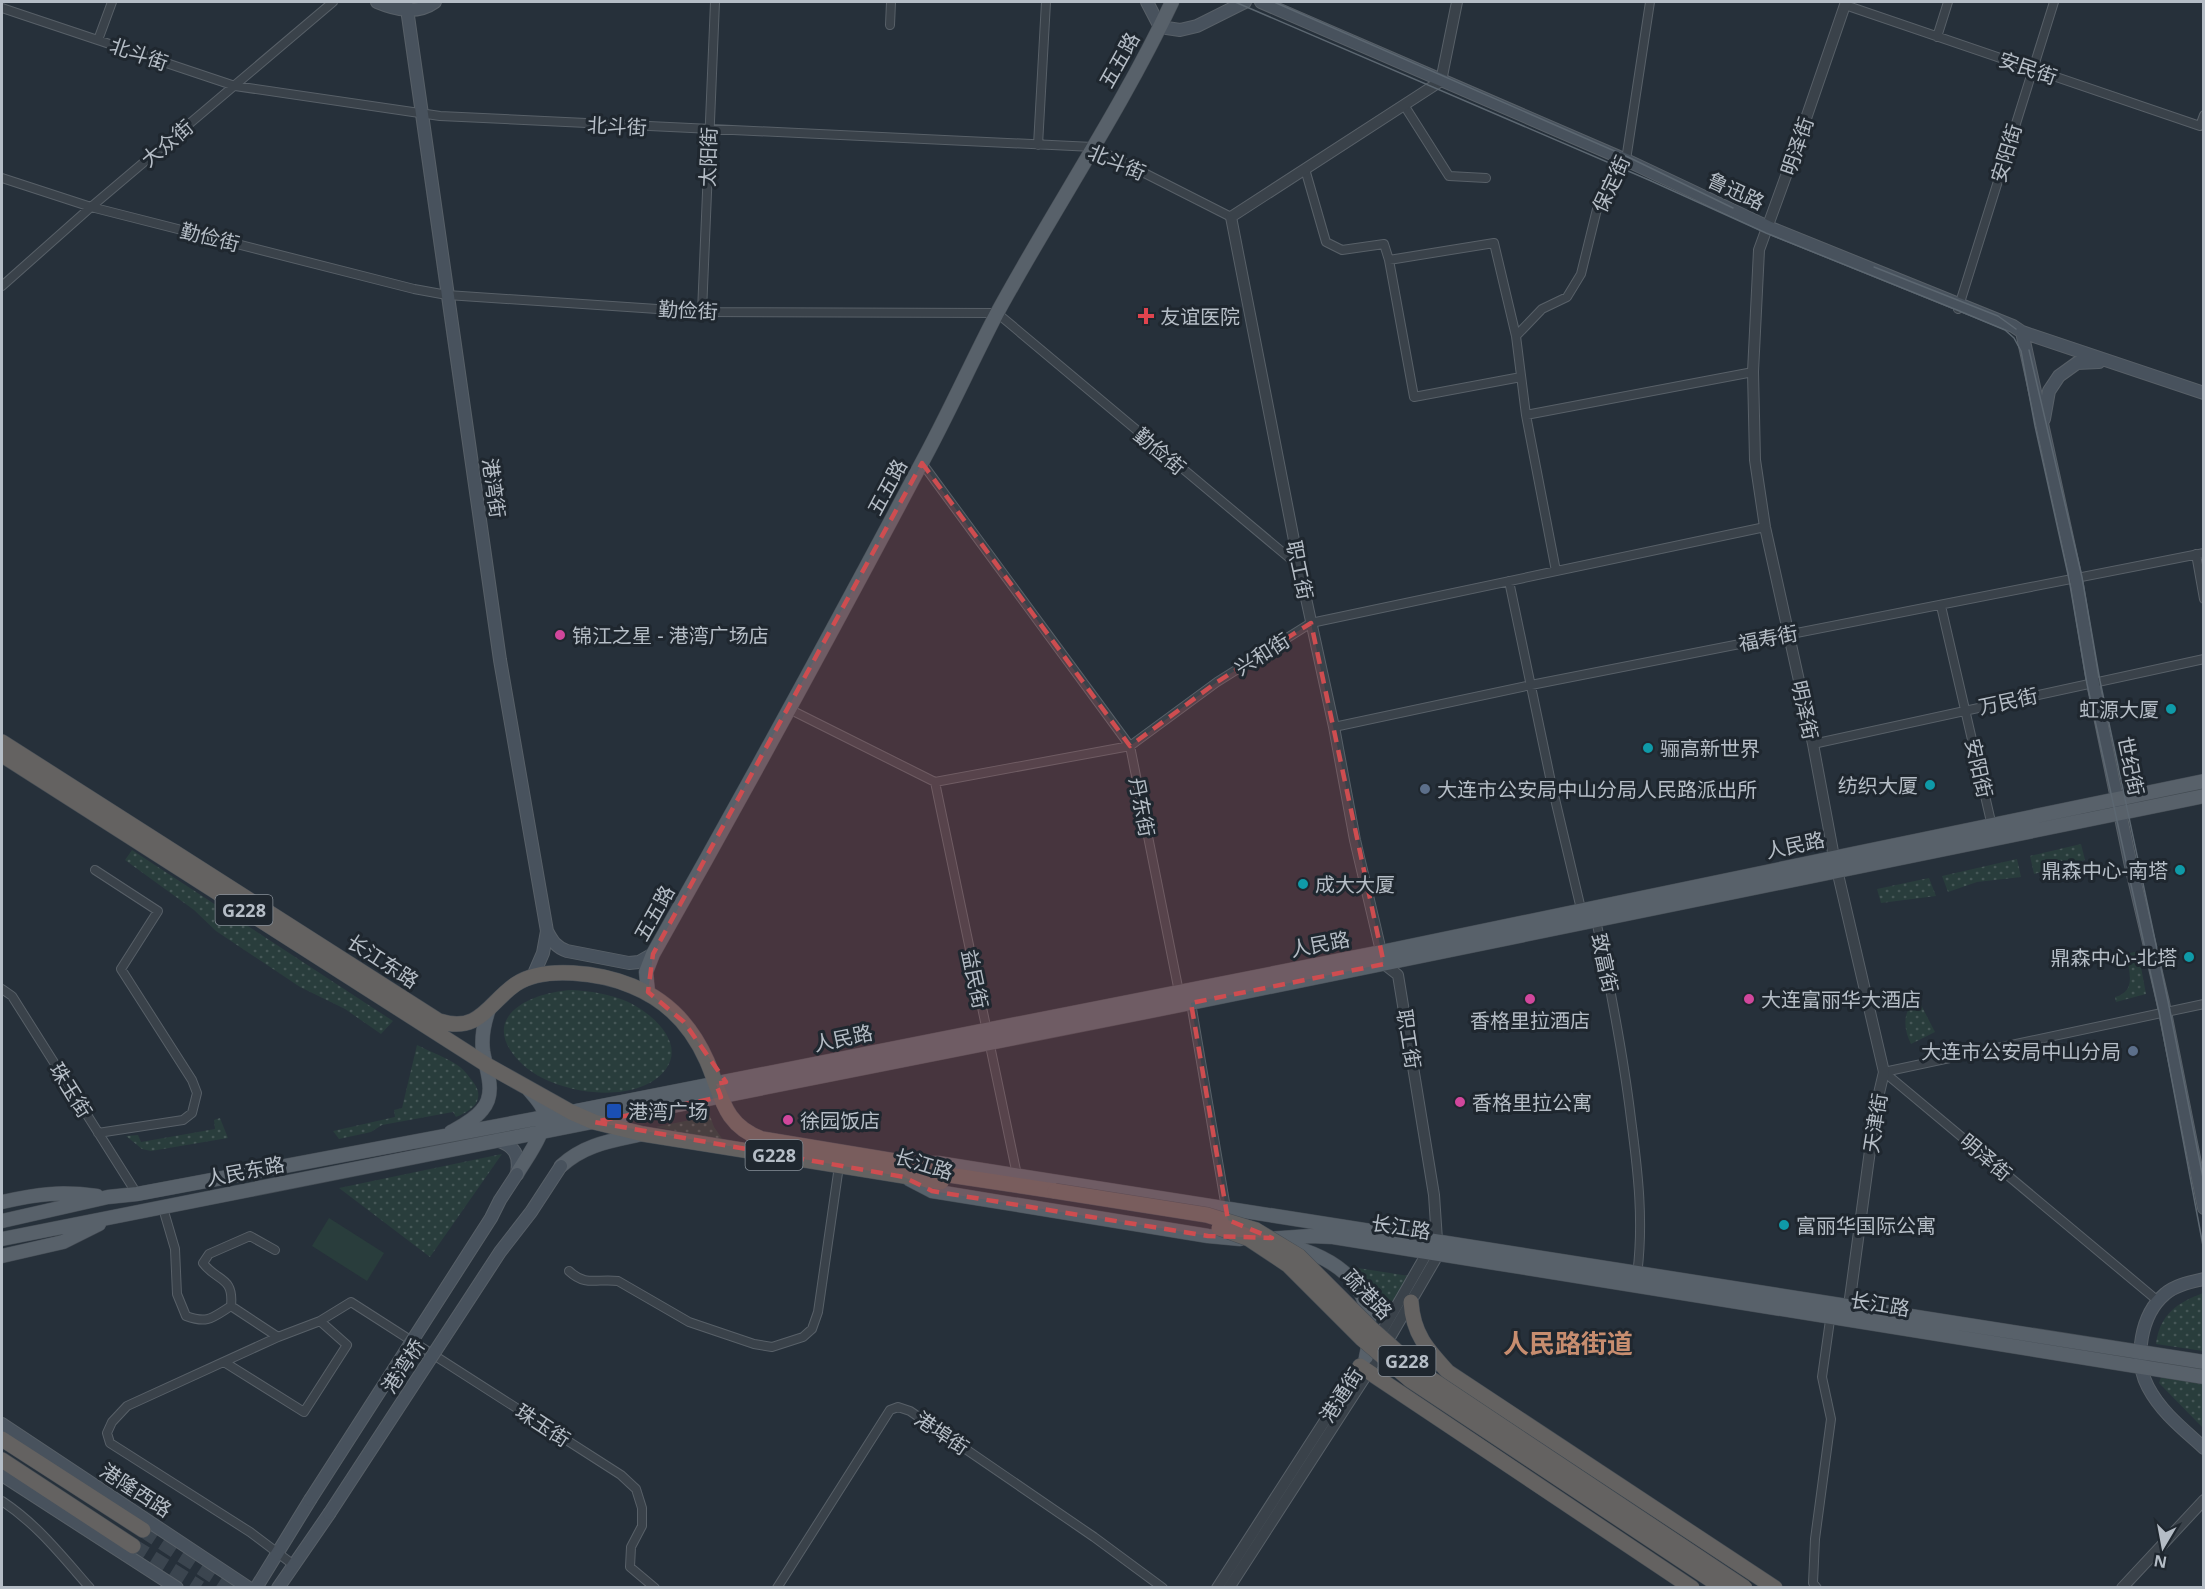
<svg xmlns="http://www.w3.org/2000/svg" width="2205" height="1589" viewBox="0 0 2205 1589" font-family="'Noto Sans','Noto Sans SC',sans-serif">
<style>
.green{fill:url(#green-dots)}
.pitch{fill:#293d3c}
.lines{fill:none;stroke-linecap:round;stroke-linejoin:round}
.trunk-tunnel{stroke:#3b454f;stroke-width:15;stroke-dasharray:15 8;stroke-linecap:butt}
.minor-casing{stroke:#586068;stroke-width:10}
.tertiary-casing{stroke:#586068;stroke-width:12}
.secondary-casing{stroke:#586068;stroke-width:14}
.primary-casing{stroke:#434b53;stroke-width:15}
.trunk-casing{stroke:#454d55;stroke-width:16}
.minor{stroke:#3a424a;stroke-width:8}
.tertiary{stroke:#3a424a;stroke-width:10}
.secondary{stroke:#48525d;stroke-width:12}
.primary{stroke:#58616a;stroke-width:14}
.trunk{stroke:#646261;stroke-width:15}
.tram{stroke:#5c6771;stroke-width:1.5}
.secondary-bridge-casing{stroke:#586068;stroke-width:14;stroke-linecap:butt}
.trunk-bridge-casing{stroke:#454d55;stroke-width:16;stroke-linecap:butt}
.secondary-bridge{stroke:#48525d;stroke-width:12}
.trunk-bridge{stroke:#646261;stroke-width:15}
.marked{fill:#ce4d50;fill-opacity:0.2;stroke:#ce4d50;stroke-width:4.5;stroke-dasharray:12 8;stroke-linejoin:round}
.health-dot{fill:#e0444e;stroke:#1f272f;stroke-width:2}
.hotel-dot{fill:#d1479c;stroke:#1f272f;stroke-width:2}
.culture-dot{fill:#0f9aa8;stroke:#1f272f;stroke-width:2}
.service-dot{fill:#5c6f8a;stroke:#1f272f;stroke-width:2}
.transit-dot{fill:#1a4fb4;stroke:#1f272f;stroke-width:2}
.labels{text-anchor:middle;dominant-baseline:central;stroke-width:6;stroke-linejoin:round;paint-order:stroke}
.shield{fill:#1f272f;stroke:#889099;stroke-width:1.5}
.shield-label{font-size:18px;font-weight:bold;fill:#b5bdc6}
.street-label{font-size:20px;fill:#b5bdc6;stroke:#1f272f}
.poi-label{font-size:20px;fill:#b5bdc6;stroke:#1f272f;text-anchor:start}
.district-label{font-size:26px;font-weight:bold;fill:#c78d6f;stroke:#1f272f}
</style>
<defs>
<pattern id="green-dots" width="8" height="8" patternUnits="userSpaceOnUse" patternTransform="scale(1.5)"><rect width="8" height="8" fill="#293d3c"/><path d="M2 2h.1M6 6h.1" fill="none" stroke="#465757" stroke-width="1.8" stroke-linecap="round"/></pattern>
</defs>
<rect width="100%" height="100%" fill="#26303a"/>
<path class="green" d="M 2081,844 L 2085,860 L 2034,874 L 2030,856 Z
M 132,850 L 393,1021 L 381,1034 L 345,1009 L 300,987 L 216,931 L 194,910 L 125,860 Z
M 2017,859 L 2021,877 L 1977,882 L 1948,892 L 1942,876 Z
M 1929,878 L 1936,896 L 1881,903 L 1877,889 Z
M 2138,951 L 2146,994 L 2116,1002 L 2115,997 C 2137,991 2129,971 2126,954 Z
M 572,990 C 590,991 609,994 626,1001 C 649,1011 686,1041 666,1069 C 637,1108 550,1094 520,1062 C 476,1017 531,992 572,990 Z
M 1918,999 L 1935,1032 L 1911,1044 C 1903,1028 1902,1010 1918,999 Z
M 417,1045 C 431,1052 448,1058 460,1067 C 464,1070 467,1074 470,1078 C 487,1097 476,1109 456,1117 L 453,1112 L 382,1125 L 371,1132 L 339,1139 L 333,1131 L 395,1117 L 394,1110 L 402,1108 Z
M 710,1116 L 714,1127 L 723,1140 L 656,1127 Z
M 220,1118 L 228,1138 L 151,1151 L 142,1149 L 126,1136 L 138,1135 L 141,1142 L 215,1129 L 214,1120 Z
M 502,1154 L 430,1257 L 339,1188 Z
M 1345,1266 L 1409,1276 L 1386,1312 L 1380,1314 C 1369,1291 1366,1282 1345,1266 Z
M 2203,1293 L 2203,1351 L 2156,1344 C 2160,1314 2177,1303 2203,1293 Z
M 2162,1374 L 2203,1381 L 2203,1428 L 2159,1383 Z"/>
<path class="pitch" d="M 329,1218 L 384,1253 L 367,1281 L 312,1246 Z"/>
<g class="lines">
<path class="trunk-tunnel" d="M 143,1530 L 232,1588
M 133,1546 L 200,1588"/>
<g class="minor-casing">
<path id="minor" d="M 1845,5 L 2200,126 L 2204,115
M 2,8 L 235,86 L 440,116 L 1093,147 L 1231,217
M 890,25 L 891,2
M 1937,37 L 1948,2
M 98,40 L 112,2
M 1404,105 L 1449,176 L 1486,178
M 1038,145 L 1046,2
M 1305,169 L 1326,242 L 1342,250 L 1384,244 L 1389,260 L 1494,243 L 1516,336 L 1526,415 L 1556,571
M 2,178 L 91,207 L 414,289 L 447,295 L 702,312 L 997,313 L 1299,566
M 1389,260 L 1414,397 L 1521,377
M 2,286 L 91,207 L 333,2
M 1958,309 L 2054,2
M 702,312 L 715,2
M 1516,336 L 1542,309 L 1567,297 L 1581,274 L 1598,205 L 1626,160 L 1650,2
M 1526,415 L 1753,372
M 922,463 L 1130,746 L 1179,992 L 1191,1003 L 1226,1208
M 2196,554 L 2204,599
M 1509,581 L 1551,782 L 1581,909 L 1596,920 C 1610,986 1623,1052 1631,1119 C 1638,1172 1644,1222 1637,1275
M 1941,606 L 1992,826
M 789,709 L 935,782 L 1130,746 L 1217,682 L 1311,623 L 1765,527
M 1334,727 L 1531,685 L 2204,553
M 1813,744 L 2204,659
M 935,782 L 1017,1175
M 95,870 L 158,911 L 121,969 L 192,1080 L 197,1093 L 192,1113 L 183,1120 L 98,1133
M 2,989 L 12,996 L 137,1194
M 1884,1072 L 2158,1301
M 1884,1072 L 2204,1004
M 165,1215 L 175,1249 L 177,1294 L 186,1316 C 208,1324 212,1318 231,1306 L 278,1337
M 569,1271 C 586,1287 597,1278 618,1281 L 689,1322 L 754,1344 L 772,1347 L 803,1337 L 812,1329 L 818,1312 L 839,1166
M 231,1306 C 234,1276 217,1282 203,1263 L 209,1254 L 250,1236 L 275,1250
M 224,1362 L 304,1412 L 347,1345 L 320,1321
M 2,1501 C 37,1524 62,1556 90,1588
M 295,1566 L 250,1532 L 110,1443 L 107,1433 L 112,1422 L 127,1406 L 278,1337 L 320,1321 L 351,1302 L 621,1475 L 636,1489 L 642,1508 L 642,1526 L 631,1547 L 630,1567 L 655,1588
M 777,1588 L 890,1410 L 898,1407 L 910,1411 L 1094,1537 L 1163,1588
M 1817,1588 L 1813,1583 L 1815,1539 L 1831,1419 L 1822,1377 L 1831,1313"/>
</g>
<g class="tertiary-casing">
<path id="tertiary" d="M 1846,2 L 1791,162 L 1759,250 L 1753,372 L 1755,460 L 1765,527 L 1813,744 L 1834,857 L 1884,1072 L 1876,1106 L 1848,1313
M 1377,1340 L 1427,1253 L 1432,1248
M 1217,1588 L 1364,1360
M 1229,1588 L 1384,1348 L 1438,1255 L 1434,1195 L 1398,975 L 1384,964 L 1355,840 L 1334,727 L 1299,566 L 1231,217 L 1441,81 L 1457,2
M 2122,1588 L 2204,1500"/>
</g>
<g class="secondary-casing">
<path id="secondary" d="M 377,2 C 396,10 417,15 435,2
M 406,2 L 500,660 L 547,931 L 543,953 L 533,976
M 1147,2 L 1160,27 L 1180,30 L 1197,26 L 1245,2
M 1261,2 L 1626,160 L 1768,227 L 2013,326 L 2022,332 L 2204,393
M 2022,332 L 2076,579 L 2093,683 L 2131,866 L 2163,1002 L 2204,1208
M 2044,419 L 2049,391 L 2059,376 L 2077,363 L 2099,362
M 547,931 C 552,941 556,947 567,951 L 629,963 L 639,962 L 653,954
M 497,1140 C 515,1146 520,1155 517,1174
M 2204,1279 C 2191,1282 2175,1285 2165,1294 C 2141,1314 2133,1359 2148,1387 C 2161,1412 2183,1429 2204,1448
M 2,1424 L 249,1588
M 2,1475 L 177,1588
M 256,1588 L 310,1500
M 278,1588 L 329,1514"/>
</g>
<g class="primary-casing">
<path id="primary" d="M 648,992 L 646,972 L 653,954 C 744,793 833,630 920,466 C 947,417 970,365 996,315 C 1053,210 1121,110 1172,2
M 451,1132 C 462,1126 474,1120 482,1110 C 497,1093 486,1070 483,1051 C 481,1036 484,1023 489,1009
M 912,1163 L 938,1163 L 2204,1362
M 561,1166 C 585,1144 611,1141 643,1134
M 517,1174 C 526,1158 550,1128 543,1109 C 540,1102 534,1096 529,1090
M 909,1179 L 932,1191 L 1208,1236 L 1240,1239
M 2,1202 C 38,1194 60,1191 97,1196
M 2,1221 L 108,1197 L 137,1194 L 571,1112 L 1381,952 L 2204,781
M 2,1239 L 1191,1003 L 2204,796
M 1265,1239 L 1310,1236 L 1333,1237 L 2204,1377
M 1282,1244 C 1343,1258 1381,1291 1366,1357
M 2,1256 L 63,1242 L 99,1224"/>
</g>
<g class="trunk-casing">
<path id="trunk" d="M 2,742 L 439,1021 C 480,1034 488,1003 516,984 C 544,965 601,973 632,986 C 667,1000 692,1027 707,1061 C 722,1096 723,1125 762,1139 L 907,1163 L 936,1173 L 1055,1191
M 2,755 L 487,1065 L 571,1112 L 594,1122 L 643,1134 L 941,1182
M 1411,1302 C 1413,1334 1427,1349 1448,1372 L 1775,1588
M 1360,1366 L 1692,1588
M 2,1439 L 143,1530
M 2,1460 L 133,1546"/>
</g>
<use href="#minor" class="minor"/>
<use href="#tertiary" class="tertiary"/>
<use href="#secondary" class="secondary"/>
<use href="#primary" class="primary"/>
<use href="#trunk" class="trunk"/>
<path class="tram" d="M 1235,2 L 1649,180 L 1766,233 L 1957,310 L 2005,330 L 2014,338 L 2021,351 L 2035,426 L 2069,579 L 2087,684 L 2159,1012 L 2204,1251
M 1274,2 L 1626,156 L 1733,208
M 1874,267 L 1998,316 L 2016,329
M 2029,350 L 2082,577 L 2100,681 L 2168,1001 L 2204,1183"/>
<g class="secondary-bridge-casing">
<path id="secondary-bridge" d="M 310,1500 L 491,1218 L 500,1200 L 517,1174
M 329,1514 L 500,1252 L 531,1212 L 561,1166"/>
</g>
<g class="trunk-bridge-casing">
<path id="trunk-bridge" d="M 1055,1191 L 1207,1215 L 1256,1230 L 1299,1256 L 1371,1328 L 1418,1370 L 1745,1588
M 1219,1228 L 1249,1239 L 1288,1265 L 1362,1339 L 1410,1380 L 1723,1588"/>
</g>
<use href="#secondary-bridge" class="secondary-bridge"/>
<use href="#trunk-bridge" class="trunk-bridge"/>
</g>
<path class="marked" d="M 922,463 L 1130,746 L 1217,682 L 1311,623 L 1384,964 L 1191,1003 L 1228,1220 L 1272,1238 L 1208,1236 L 932,1191 L 904,1177 L 594,1122 L 721,1097 L 716,1084 L 726,1082 L 684,1022 L 648,992 L 653,954 Z"/>
<path class="health-dot" d="M1143 307h6v6h6v6h-6v6h-6v-6h-6v-6h6z"/>
<g class="hotel-dot">
<circle cx="560" cy="635" r="6"/>
<circle cx="1530" cy="999" r="6"/>
<circle cx="1749" cy="999" r="6"/>
<circle cx="1460" cy="1102" r="6"/>
<circle cx="788" cy="1120" r="6"/>
</g>
<g class="culture-dot">
<circle cx="2171" cy="709" r="6"/>
<circle cx="1648" cy="748" r="6"/>
<circle cx="1930" cy="785" r="6"/>
<circle cx="2180" cy="870" r="6"/>
<circle cx="1303" cy="884" r="6"/>
<circle cx="2189" cy="957" r="6"/>
<circle cx="1784" cy="1225" r="6"/>
</g>
<g class="service-dot">
<circle cx="1425" cy="789" r="6"/>
<circle cx="2133" cy="1051" r="6"/>
</g>
<rect class="transit-dot" x="606" y="1103" width="16" height="16" rx="3"/>
<g class="labels">
<g class="shield">
<rect x="215.5" y="895" width="57" height="30" rx="4.5"/>
<rect x="745.5" y="1140" width="57" height="30" rx="4.5"/>
<rect x="1378.5" y="1346" width="57" height="30" rx="4.5"/>
</g>
<g class="shield-label">
<text x="244" y="910">G228</text>
<text x="774" y="1155">G228</text>
<text x="1407" y="1361">G228</text>
</g>
<g class="street-label">
<text transform="translate(139 54) rotate(19)">北斗街</text>
<text transform="translate(1119 60) rotate(-61)">五五路</text>
<text transform="translate(2028 68) rotate(19)">安民街</text>
<text transform="translate(617 126) rotate(3)">北斗街</text>
<text transform="translate(167 143) rotate(-40)">大众街</text>
<text transform="translate(1797 146) rotate(-71)">明泽街</text>
<text transform="translate(2006 153) rotate(-73)">安阳街</text>
<text transform="translate(708 157) rotate(-88)">太阳街</text>
<text transform="translate(1117 162) rotate(23)">北斗街</text>
<text transform="translate(1611 184) rotate(-65)">保定街</text>
<text transform="translate(1736 191) rotate(25)">鲁迅路</text>
<text transform="translate(210 237) rotate(14)">勤俭街</text>
<text transform="translate(688 310) rotate(3)">勤俭街</text>
<text transform="translate(1160 451) rotate(40)">勤俭街</text>
<text transform="translate(887 487) rotate(-62)">五五路</text>
<text transform="translate(494 488) rotate(82)">港湾街</text>
<text transform="translate(1300 570) rotate(78)">职工街</text>
<text transform="translate(1768 638) rotate(-11)">福寿街</text>
<text transform="translate(1262 654) rotate(-32)">兴和街</text>
<text transform="translate(2008 701) rotate(-12)">万民街</text>
<text transform="translate(1805 710) rotate(78)">明泽街</text>
<text transform="translate(2131 766) rotate(78)">世纪街</text>
<text transform="translate(1979 768) rotate(77)">安阳街</text>
<text transform="translate(1142 807) rotate(79)">丹东街</text>
<text transform="translate(1795 845) rotate(-12)">人民路</text>
<text transform="translate(654 913) rotate(-61)">五五路</text>
<text transform="translate(1320 944) rotate(-11)">人民路</text>
<text transform="translate(383 961) rotate(33)">长江东路</text>
<text transform="translate(1605 963) rotate(78)">致富街</text>
<text transform="translate(975 979) rotate(78)">益民街</text>
<text transform="translate(843 1038) rotate(-12)">人民路</text>
<text transform="translate(1409 1039) rotate(81)">职工街</text>
<text transform="translate(71 1090) rotate(58)">珠玉街</text>
<text transform="translate(1875 1123) rotate(-81)">天津街</text>
<text transform="translate(1986 1157) rotate(40)">明泽街</text>
<text transform="translate(924 1164) rotate(17)">长江路</text>
<text transform="translate(245 1171) rotate(-11)">人民东路</text>
<text transform="translate(1401 1227) rotate(9)">长江路</text>
<text transform="translate(1368 1294) rotate(46)">疏港路</text>
<text transform="translate(1880 1304) rotate(9)">长江路</text>
<text transform="translate(403 1366) rotate(-57)">港湾桥</text>
<text transform="translate(1341 1395) rotate(-57)">港通街</text>
<text transform="translate(543 1425) rotate(33)">珠玉街</text>
<text transform="translate(942 1433) rotate(34)">港埠街</text>
<text transform="translate(136 1490) rotate(33)">港隆西路</text>
</g>
<g class="poi-label">
<text x="1160" y="316">友谊医院</text>
<text x="572" y="635">锦江之星 - 港湾广场店</text>
<text x="2159" y="709" text-anchor="end">虹源大厦</text>
<text x="1660" y="748">骊高新世界</text>
<text x="1918" y="785" text-anchor="end">纺织大厦</text>
<text x="1437" y="789">大连市公安局中山分局人民路派出所</text>
<text x="2168" y="870" text-anchor="end">鼎森中心-南塔</text>
<text x="1315" y="884">成大大厦</text>
<text x="2177" y="957" text-anchor="end">鼎森中心-北塔</text>
<text x="1761" y="999">大连富丽华大酒店</text>
<text x="1530" y="1020" text-anchor="middle">香格里拉酒店</text>
<text x="2121" y="1051" text-anchor="end">大连市公安局中山分局</text>
<text x="1472" y="1102">香格里拉公寓</text>
<text x="628" y="1111">港湾广场</text>
<text x="800" y="1120">徐园饭店</text>
<text x="1796" y="1225">富丽华国际公寓</text>
</g>
<g class="district-label">
<text x="1568" y="1343">人民路街道</text>
</g>
</g>
<rect width="2205" height="1589" fill="none" stroke="#b5bdc6" stroke-width="6"/>
<g transform="translate(2163 1547) rotate(190)" stroke="#1f272f" stroke-width="4.5" paint-order="stroke">
<path d="M0-4.5L10 22L0 15L-10 22Z" fill="#b5bdc6"/>
<text y="-9" font-size="16" font-weight="bold" text-anchor="middle" fill="#b5bdc6">N</text>
</g>
</svg>
